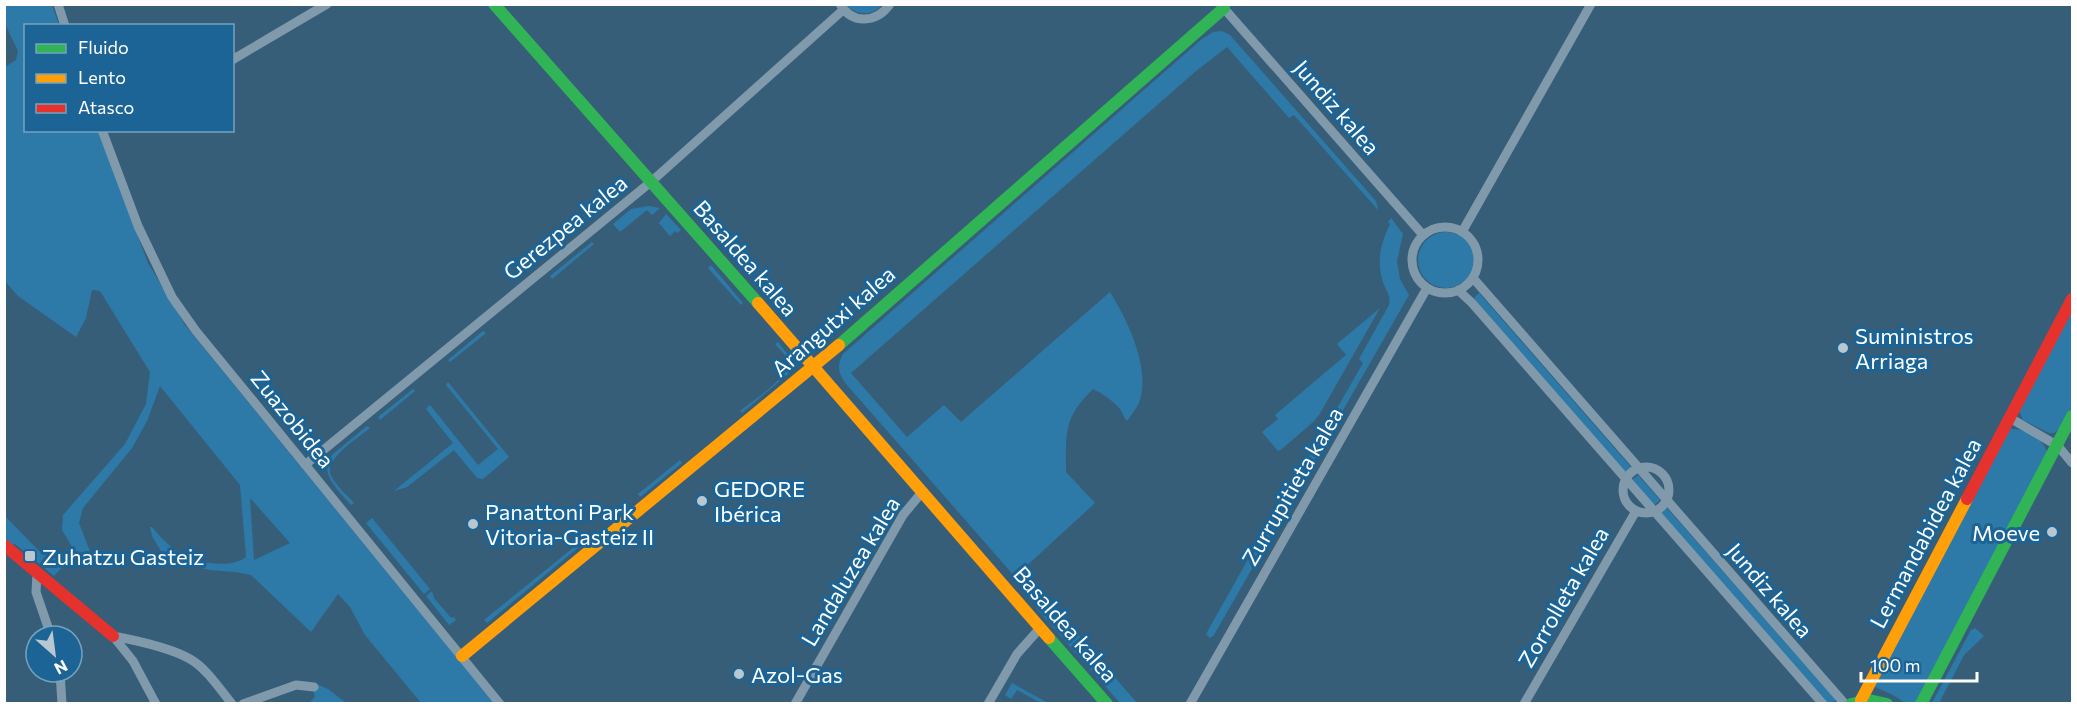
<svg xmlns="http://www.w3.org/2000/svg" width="2077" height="708" viewBox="0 0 2077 708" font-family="Commissioner,sans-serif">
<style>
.green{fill:#2d7aa9;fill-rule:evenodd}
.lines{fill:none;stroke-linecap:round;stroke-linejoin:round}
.street{stroke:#809aab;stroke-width:9}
.fast{stroke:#30b455;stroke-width:12}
.slow{stroke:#ff9f0a;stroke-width:12}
.jam{stroke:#e5322d;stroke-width:12}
.poi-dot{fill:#b9c7d0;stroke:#1b6495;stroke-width:2}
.labels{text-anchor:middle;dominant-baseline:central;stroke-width:6;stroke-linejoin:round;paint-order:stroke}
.street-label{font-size:22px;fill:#fff;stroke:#1b6495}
.poi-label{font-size:22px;fill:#fff;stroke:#1b6495;text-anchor:start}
</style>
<rect width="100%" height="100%" fill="#375e79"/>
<path class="green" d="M 5,5 L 52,5 L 59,25 L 26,26 L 26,130 L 98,131 L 148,263 L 185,325 L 494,703 L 421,703 L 365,635 L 350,607 L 338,594 L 311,632 L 251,575 L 235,572 L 210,570 L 180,563 L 161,551 L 152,536 L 150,527 L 152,527 C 161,538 174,552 188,557 C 204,564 232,568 246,557 L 240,485 L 160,386 L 147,421 L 132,448 L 83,508 L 79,523 L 91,554 L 76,553 L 62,530 L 63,515 L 125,444 L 146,404 L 150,372 L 100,291 L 92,290 L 86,318 L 76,337 L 18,296 L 5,281 L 5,67 L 16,60 L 18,51 L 5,24 ZM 251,499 L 290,543 L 254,560 L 250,499 Z
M 845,5 L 882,5 C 871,17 856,15 845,5 Z
M 1222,31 L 1230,35 L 1375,200 L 1377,204 L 1378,210 L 1294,115 L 1289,118 L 1227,47 L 1196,71 L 851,373 L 907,437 L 944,405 L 961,422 L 1110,292 C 1127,319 1153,372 1138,405 C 1135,410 1131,415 1127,421 C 1123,417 1123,412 1119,408 C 1112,400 1102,393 1093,389 C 1063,418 1066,433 1066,472 L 1095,503 L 1022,570 L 1137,703 L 1120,703 L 1037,609 L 1038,603 L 847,385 C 839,375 836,366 843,354 L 1202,39 L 1213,32 Z
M 648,206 L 660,208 L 652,215 L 647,210 L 620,232 L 613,224 L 631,209 Z
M 666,214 L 681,230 L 677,233 L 675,231 L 670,236 L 659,223 Z
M 1391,218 L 1403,234 L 1397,261 L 1400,279 L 1409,295 L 1214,635 L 1210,638 L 1206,634 L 1296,474 L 1311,454 L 1363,363 L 1359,359 L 1389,305 C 1391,295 1386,291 1383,282 C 1376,260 1381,244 1390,224 L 1388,222 Z
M1418 260a28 28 0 1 1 56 0a28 28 0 1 1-56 0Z
M 592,242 L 594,244 L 552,279 L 550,276 Z
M 711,265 L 743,303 L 741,305 L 708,268 Z
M 1479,293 L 1631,467 L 1625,472 L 1474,298 Z
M 2072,307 L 2072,406 L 2061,428 L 2054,433 L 2049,433 L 2023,420 L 2019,411 Z
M 1380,308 L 1319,415 L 1313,422 L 1283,448 L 1279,451 L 1277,450 L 1262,432 L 1278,419 L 1275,415 L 1346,355 L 1337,344 Z
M 483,331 L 486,333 L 450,362 L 448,360 Z
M 778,342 L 791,359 L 788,374 L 742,413 L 740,411 C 751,402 788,378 788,364 C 788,356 780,350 775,344 Z
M 448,382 L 509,457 L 483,479 L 477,478 L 454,450 L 407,487 L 394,491 L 453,443 L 426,409 L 430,405 L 478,465 L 498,449 L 446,385 Z
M 413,389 L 415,391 L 380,420 L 378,417 Z
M 367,426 L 370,428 C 359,437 326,458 330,473 C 333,483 347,495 354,503 L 351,505 C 340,492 316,472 333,454 Z
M 2011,429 C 2024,428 2044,439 2047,452 L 1916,703 L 1905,703 L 1893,695 L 1875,687 L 1875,685 L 2008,432 Z
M 680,460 L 682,463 L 640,497 L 638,494 Z
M 1638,475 L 1660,500 L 1654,505 L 1632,480 Z
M 1667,508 L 1836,700 L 1832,703 L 1828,703 L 1661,513 Z
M 4,515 L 39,551 L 66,563 L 54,576 L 15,544 L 13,545 L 5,539 Z
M 372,518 L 430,589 L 424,594 L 366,523 Z
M 589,535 L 591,537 L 487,623 L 484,620 Z
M 432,591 L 434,598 L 451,618 L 454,617 L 456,620 L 449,625 L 426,596 Z
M 1975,628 L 1984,636 L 1964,655 L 1939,703 L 1932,703 L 1971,630 Z
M 311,682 L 328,689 L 346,703 L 308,704 L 315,697 Z
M 1012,683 L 1048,703 L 1041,703 L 1017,690 L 1011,699 L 1005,695 Z"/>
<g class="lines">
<path class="street" d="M 58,4 L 65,26
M 840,4 C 852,25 877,23 890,4
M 1221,5 L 1423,235
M 232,60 L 327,4
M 102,130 L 138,226 L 172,297 L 196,331 L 250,397 L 500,704
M1412 260a33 33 0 1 1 66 0a33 33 0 1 1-66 0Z
M 1462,232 L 1591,4
M 1473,278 L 1845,704
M 1458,290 L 1472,303 L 1823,704
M 2010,418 L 2058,446 L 2072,463
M 305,465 L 652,181 L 843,10
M1623 490a23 23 0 1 1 46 0a23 23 0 1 1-46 0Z
M 37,574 L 36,592 L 51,636
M 113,636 C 134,640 171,648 190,659 C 206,668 220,689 232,704
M 113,636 L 133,661 L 156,704
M 60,672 L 62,704
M 243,704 L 296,685 L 314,687
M 795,704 L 903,515 L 923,491
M 988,704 L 1017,654 L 1041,627
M 1190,704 L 1427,288
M 1524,704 L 1636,511"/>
<path class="fast" d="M 494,4 L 758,303
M 839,345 L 1224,8
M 1049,638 L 1107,704
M 1851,704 L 1869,700 L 1887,704
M 1921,704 L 2072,416"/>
<path class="slow" d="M 758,303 L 1049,638
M 462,656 L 839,345
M 1861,700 L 1967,499"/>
<path class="jam" d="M 1967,499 L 2072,299
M 4,545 L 113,636"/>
</g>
<g class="poi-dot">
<circle cx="1843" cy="348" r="6"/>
<circle cx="702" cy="501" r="6"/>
<circle cx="473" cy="524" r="6"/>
<circle cx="2052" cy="532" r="6"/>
<rect x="24" y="550" width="12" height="12" rx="3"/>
<circle cx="739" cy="674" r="6"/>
</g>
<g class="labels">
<g class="street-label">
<text transform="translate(1337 107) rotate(49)">Jundiz kalea</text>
<text transform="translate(565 227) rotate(-39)">Gerezpea kalea</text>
<text transform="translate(746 258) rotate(49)">Basaldea kalea</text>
<text transform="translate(833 321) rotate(-41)">Arangutxi kalea</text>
<text transform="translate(293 419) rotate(51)">Zuazobidea</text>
<text transform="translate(1292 486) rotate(-60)">Zurrupitieta kalea</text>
<text transform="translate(1925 533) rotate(-62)">Lermandabidea kalea</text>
<text transform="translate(850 571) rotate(-59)">Landaluzea kalea</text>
<text transform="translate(1770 590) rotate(49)">Jundiz kalea</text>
<text transform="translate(1563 597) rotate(-60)">Zorrolleta kalea</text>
<text transform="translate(1066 624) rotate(49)">Basaldea kalea</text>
</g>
<g class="poi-label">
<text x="1855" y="335">Suministros<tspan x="1855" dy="25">Arriaga</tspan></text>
<text x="714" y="488">GEDORE<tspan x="714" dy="25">Ibérica</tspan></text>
<text x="485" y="511">Panattoni Park<tspan x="485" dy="25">Vitoria-Gasteiz II</tspan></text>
<text x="2040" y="532" text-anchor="end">Moeve</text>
<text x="42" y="556">Zuhatzu Gasteiz</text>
<text x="751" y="674">Azol-Gas</text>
</g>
</g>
<rect width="2077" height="708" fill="none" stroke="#ffffff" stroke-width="12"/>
<rect x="24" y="24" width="210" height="108" fill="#1b6495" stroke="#76a2bf" stroke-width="1.5"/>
<rect x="36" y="44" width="30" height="9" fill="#30b455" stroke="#76a2bf" stroke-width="1.5"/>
<text x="78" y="54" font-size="18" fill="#ffffff">Fluido</text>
<rect x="36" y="74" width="30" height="9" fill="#ff9f0a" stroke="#76a2bf" stroke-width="1.5"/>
<text x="78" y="84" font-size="18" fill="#ffffff">Lento</text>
<rect x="36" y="104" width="30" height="9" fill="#e5322d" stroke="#76a2bf" stroke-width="1.5"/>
<text x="78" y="114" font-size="18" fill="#ffffff">Atasco</text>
<g transform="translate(54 654) rotate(152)"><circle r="28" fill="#1b6495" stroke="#76a2bf" stroke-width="1.5"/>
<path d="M0-4.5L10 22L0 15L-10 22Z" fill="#b9c7d0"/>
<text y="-9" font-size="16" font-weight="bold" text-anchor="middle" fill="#ffffff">N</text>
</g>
<path d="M1861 672v9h116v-9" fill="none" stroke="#ffffff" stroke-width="3"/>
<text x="1870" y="672" font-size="18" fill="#ffffff" stroke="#1b6495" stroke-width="4.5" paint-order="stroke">100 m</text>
</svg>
